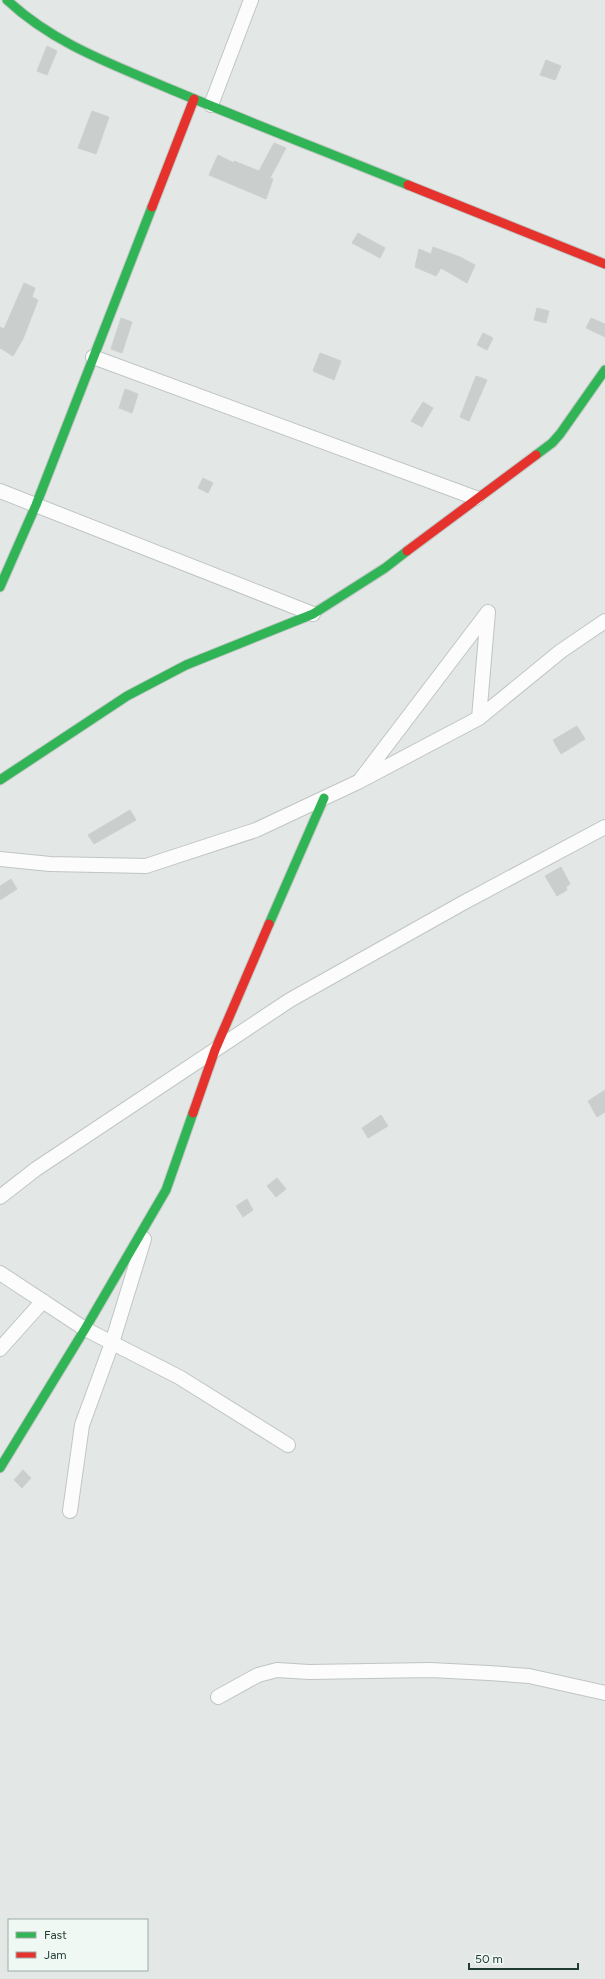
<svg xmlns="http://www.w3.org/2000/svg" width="605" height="1979" viewBox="0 0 605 1979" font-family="Figtree,sans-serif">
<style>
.building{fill:#cacfcd;stroke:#cbd1cf}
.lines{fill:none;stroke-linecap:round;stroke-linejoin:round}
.street-casing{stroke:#c0c5c3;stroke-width:16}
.fast-casing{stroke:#bfc6c3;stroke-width:11}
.jam-casing{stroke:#bfc6c3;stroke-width:11}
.street{stroke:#fbfcfb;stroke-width:14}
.fast{stroke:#30b455;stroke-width:9}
.jam{stroke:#e5322d;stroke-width:9}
</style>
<rect width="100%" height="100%" fill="#e3e8e6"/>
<path class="building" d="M 47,46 L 57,51 L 47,75 L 37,71 Z
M 546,60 L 561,66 L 555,80 L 540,75 Z
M 92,111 L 109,117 L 96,154 L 78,148 Z
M 274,143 L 286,148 L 270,178 L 273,179 L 266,199 L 209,175 L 218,155 L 234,163 L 234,161 L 259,171 Z
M 358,233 L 385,248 L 380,258 L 352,243 Z
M 433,247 L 460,257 L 475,265 L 467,283 L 441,268 L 436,276 L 415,267 L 419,249 L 431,254 Z
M 24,283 L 35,288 L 32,297 L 38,300 L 23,339 L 13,356 L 0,348 L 0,327 L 4,329 Z
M 537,308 L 549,311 L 546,323 L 534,320 Z
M 121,318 L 132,322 L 122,353 L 111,349 Z
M 591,318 L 605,324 L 605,337 L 586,328 Z
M 483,333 L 493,338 L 487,350 L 477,345 Z
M 320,353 L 341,361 L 334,380 L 313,371 Z
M 476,376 L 487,380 L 469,421 L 460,417 Z
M 125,389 L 138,394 L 132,413 L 119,408 Z
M 423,402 L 433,408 L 422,427 L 411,421 Z
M 203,478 L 213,483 L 208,493 L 198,488 Z
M 577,726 L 585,739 L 561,754 L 553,740 Z
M 130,810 L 136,820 L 94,844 L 88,835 Z
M 561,867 L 570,884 L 566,887 L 567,890 L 557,896 L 545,876 Z
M 11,879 L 17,889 L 0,900 L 0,886 Z
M 605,1090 L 605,1112 L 597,1117 L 588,1101 Z
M 381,1115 L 388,1126 L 368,1138 L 362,1128 Z
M 277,1178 L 286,1189 L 276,1197 L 267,1186 Z
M 247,1199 L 253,1210 L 243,1217 L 236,1206 Z
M 23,1470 L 31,1478 L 22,1488 L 14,1480 Z"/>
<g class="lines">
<g class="street-casing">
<path id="street" d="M 211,105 L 251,0
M 93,357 L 476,498
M 0,491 L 313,614
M 361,779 L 488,612 L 479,718
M 0,859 L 50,864 L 146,866 L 256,830 L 358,782 L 479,718 L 561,651 L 605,621
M 0,1197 L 36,1169 L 290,1000 L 461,904 L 605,827
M 0,1273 L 85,1329 L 179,1377 L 288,1445
M 0,1349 L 43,1301
M 70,1511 L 82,1425 L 112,1343 L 144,1239
M 218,1697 L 258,1675 L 277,1670 L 309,1672 L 430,1670 L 489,1673 L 529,1676 L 605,1693"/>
</g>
<g class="fast-casing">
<path id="fast" d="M 7,0 C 54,44 112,64 170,89 C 249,122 329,153 408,185
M 536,455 L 552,443 L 560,434 L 605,370
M 0,587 L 36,505 L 152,207
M 0,780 L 127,696 L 186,665 L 313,614 L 385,568 L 407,551
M 269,924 L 324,798
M 0,1468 L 85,1329 L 166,1190 L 193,1113"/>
</g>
<g class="jam-casing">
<path id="jam" d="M 408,185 L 605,264
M 152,207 L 194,99
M 407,551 L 536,455
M 193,1113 L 215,1050 L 269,924"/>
</g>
<use href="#street" class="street"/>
<use href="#fast" class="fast"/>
<use href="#jam" class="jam"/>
</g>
<rect x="8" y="1919" width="140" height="52" fill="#f0f8f4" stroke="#9daca8"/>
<rect x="16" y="1932" width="20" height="6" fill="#30b455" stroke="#9daca8"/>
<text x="44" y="1939" font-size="12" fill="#213b35">Fast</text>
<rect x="16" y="1952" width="20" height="6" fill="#e5322d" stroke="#9daca8"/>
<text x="44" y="1959" font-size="12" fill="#213b35">Jam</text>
<path d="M469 1963v6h109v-6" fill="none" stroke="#213b35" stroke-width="2"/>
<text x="475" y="1963" font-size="12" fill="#213b35" stroke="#f0f8f4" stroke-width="3" paint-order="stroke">50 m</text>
</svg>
